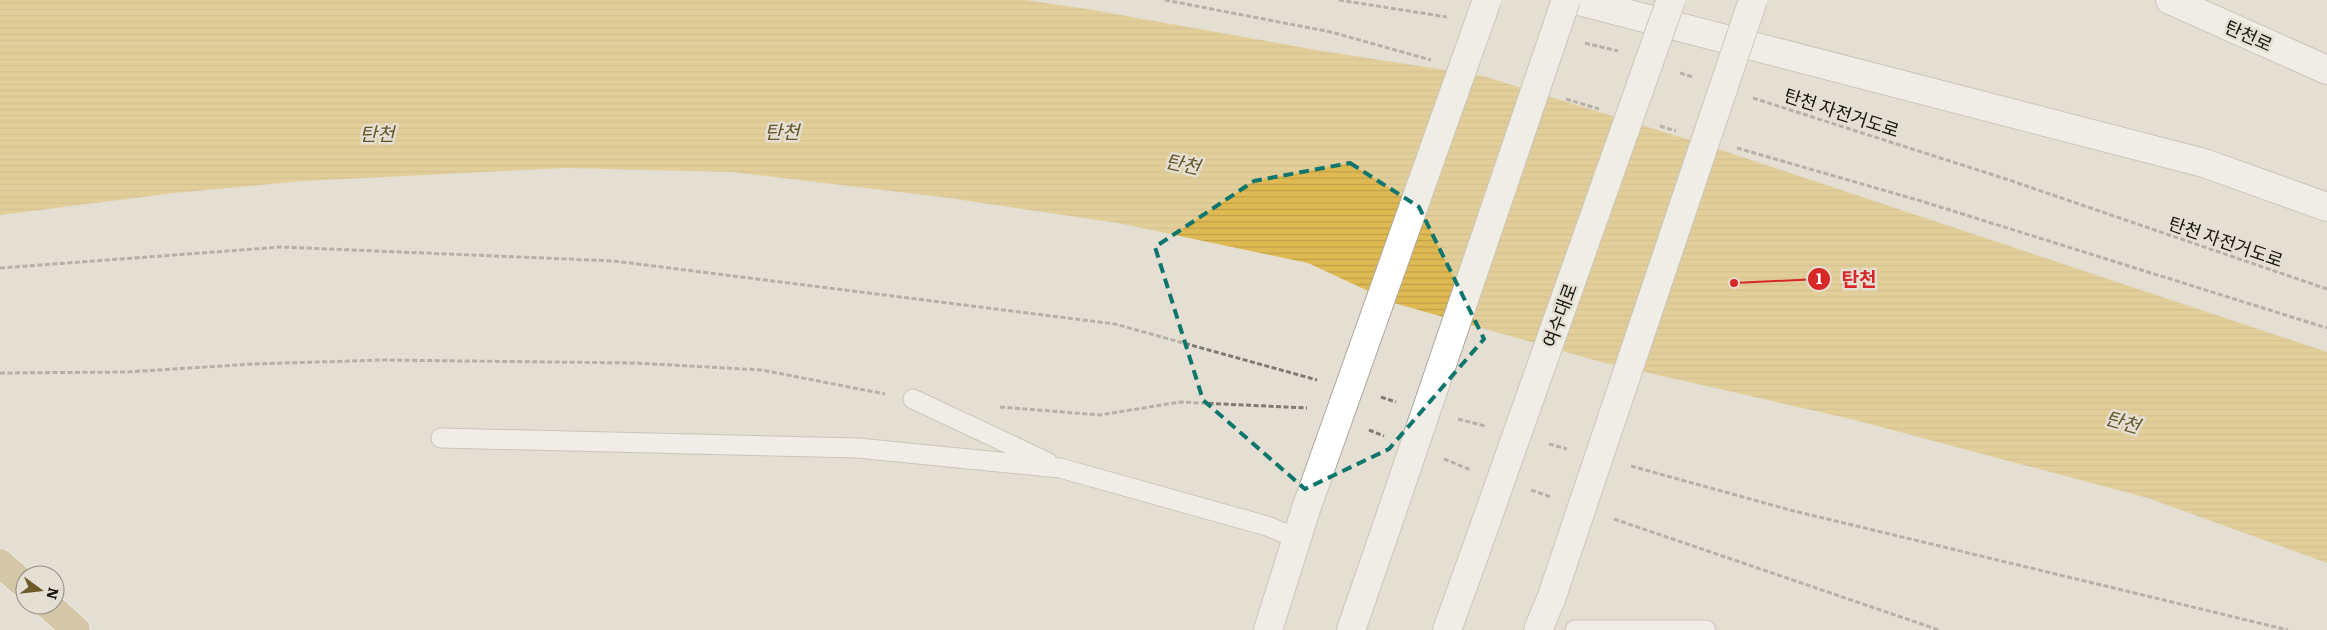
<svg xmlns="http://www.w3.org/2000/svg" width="2327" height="630" viewBox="0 0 2327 630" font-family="Literata,'Noto Sans KR',serif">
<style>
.water{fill:url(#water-rules)}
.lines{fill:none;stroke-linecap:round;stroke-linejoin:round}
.service-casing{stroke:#ada89c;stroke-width:21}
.secondary-casing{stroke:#ada89c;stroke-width:30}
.trunk-casing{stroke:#fff;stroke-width:30}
.path{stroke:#7e7b72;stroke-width:3;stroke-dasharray:5 2.5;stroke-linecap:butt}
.service{stroke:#fff;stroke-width:19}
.secondary{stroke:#fff;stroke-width:28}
.trunk{stroke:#c0ac76;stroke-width:28}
.secondary-bridge-casing{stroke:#ada89c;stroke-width:30;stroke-linecap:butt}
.secondary-bridge{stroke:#fff;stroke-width:28}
.marked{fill:none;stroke:#0f766e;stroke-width:4;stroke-dasharray:10 6;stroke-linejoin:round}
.labels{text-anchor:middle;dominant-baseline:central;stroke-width:5;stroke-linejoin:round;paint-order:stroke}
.street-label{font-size:18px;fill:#171511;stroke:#e4dfd2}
.water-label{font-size:19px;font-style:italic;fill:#65552b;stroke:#e4dfd2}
.leader{fill:none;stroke:#d62828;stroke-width:2}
.callout-dot{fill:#d62828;stroke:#e4dfd2;stroke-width:2}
.mark-label{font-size:15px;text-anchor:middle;font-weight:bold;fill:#fff}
.callout-label{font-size:19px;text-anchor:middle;font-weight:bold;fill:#d62828;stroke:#e4dfd2;stroke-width:5;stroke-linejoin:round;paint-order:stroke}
</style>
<defs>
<pattern id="water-rules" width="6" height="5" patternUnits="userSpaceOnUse" patternTransform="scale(1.25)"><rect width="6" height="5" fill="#dfba53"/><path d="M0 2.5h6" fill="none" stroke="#bf9f47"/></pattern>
</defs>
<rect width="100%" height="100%" fill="#e4dfd2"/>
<path class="water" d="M 0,0 L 1025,0 L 1093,10 L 1322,51 L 1483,76 L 1706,145 L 2327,352 L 2327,563 L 2148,498 L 1855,420 L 1601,362 L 1394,303 L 1308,263 L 1118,223 L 949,198 L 733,172 L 565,168 L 304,181 L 174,193 L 0,215 Z"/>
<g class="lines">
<g class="service-casing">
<path id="service" d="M 913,399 L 1047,462
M 441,438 L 858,448 L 1060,468 L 1267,526 L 1297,538
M 1575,630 L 1706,630"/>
</g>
<g class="secondary-casing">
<path id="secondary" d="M 1575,0 L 2204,163 L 2327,207
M 2170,0 L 2327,70
M 1268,630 L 1306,509
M 1351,630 L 1388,523
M 1447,630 L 1476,550
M 1538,630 L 1551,599"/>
</g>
<g class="trunk-casing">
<path id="trunk" d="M 0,563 L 25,585
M 48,605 L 76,630"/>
</g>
<path class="path" d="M 1165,0 L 1331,32 L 1431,60
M 1339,0 L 1447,17
M 1585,43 L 1618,51
M 1680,73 L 1693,77
M 1753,98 L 2006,179 L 2327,289
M 1566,99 L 1599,109
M 1660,126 L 1676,131
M 1737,148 L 1921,201 L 2327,328
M 0,268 L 281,247 L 614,261 L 1115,324 L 1317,380
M 0,373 L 126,372 L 253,364 L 383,360 L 635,363 L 762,370 L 885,394
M 1381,397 L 1396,402
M 1000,407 L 1100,415 L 1180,402 L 1307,408
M 1458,419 L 1485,426
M 1369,430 L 1384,436
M 1549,444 L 1567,449
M 1444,459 L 1471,470
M 1631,466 L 1790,510 L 2288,630
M 1531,490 L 1551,497
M 1614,519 L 1939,630"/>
<use href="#service" class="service"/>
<use href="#secondary" class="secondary"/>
<use href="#trunk" class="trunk"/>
<g class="secondary-bridge-casing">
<path id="secondary-bridge" d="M 1306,509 L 1487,0
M 1388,523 L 1566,0
M 1476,550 L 1671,0
M 1551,599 L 1753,0"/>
</g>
<use href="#secondary-bridge" class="secondary-bridge"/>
</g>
<path d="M0 0H2327V630H0ZM 1350,163 L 1419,207 L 1484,339 L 1389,449 L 1305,489 L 1203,400 L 1155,247 L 1254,181 Z" fill="#e4dfd2" fill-opacity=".55" fill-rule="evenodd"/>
<path class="marked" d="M 1350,163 L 1419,207 L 1484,339 L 1389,449 L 1305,489 L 1203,400 L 1155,247 L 1254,181 Z"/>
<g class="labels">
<g class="street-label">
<text transform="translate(2249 35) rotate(24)">탄천로</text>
<text transform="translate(1842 112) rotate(18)">탄천 자전거도로</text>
<text transform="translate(2226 241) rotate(19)">탄천 자전거도로</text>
<text transform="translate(1559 315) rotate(-70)">여수대로</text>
</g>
<g class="water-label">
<text x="782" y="131">탄천</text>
<text x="377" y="133">탄천</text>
<text transform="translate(1183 163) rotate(12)">탄천</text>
<text transform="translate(2123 421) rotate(16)">탄천</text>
</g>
</g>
<path class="leader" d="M1734 283L1819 279"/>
<g class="callout-dot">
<circle cx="1734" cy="283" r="5"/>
<circle cx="1819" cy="279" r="12"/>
</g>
<g class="mark-label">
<text x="1819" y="284">1</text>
</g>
<g class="callout-label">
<text x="1859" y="286">탄천</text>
</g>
<g transform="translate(40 590) rotate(105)"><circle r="24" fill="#e4dfd2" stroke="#928e85"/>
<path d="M0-4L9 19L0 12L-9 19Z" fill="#6d5b29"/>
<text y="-8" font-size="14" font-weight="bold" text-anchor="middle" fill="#171511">N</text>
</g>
</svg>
